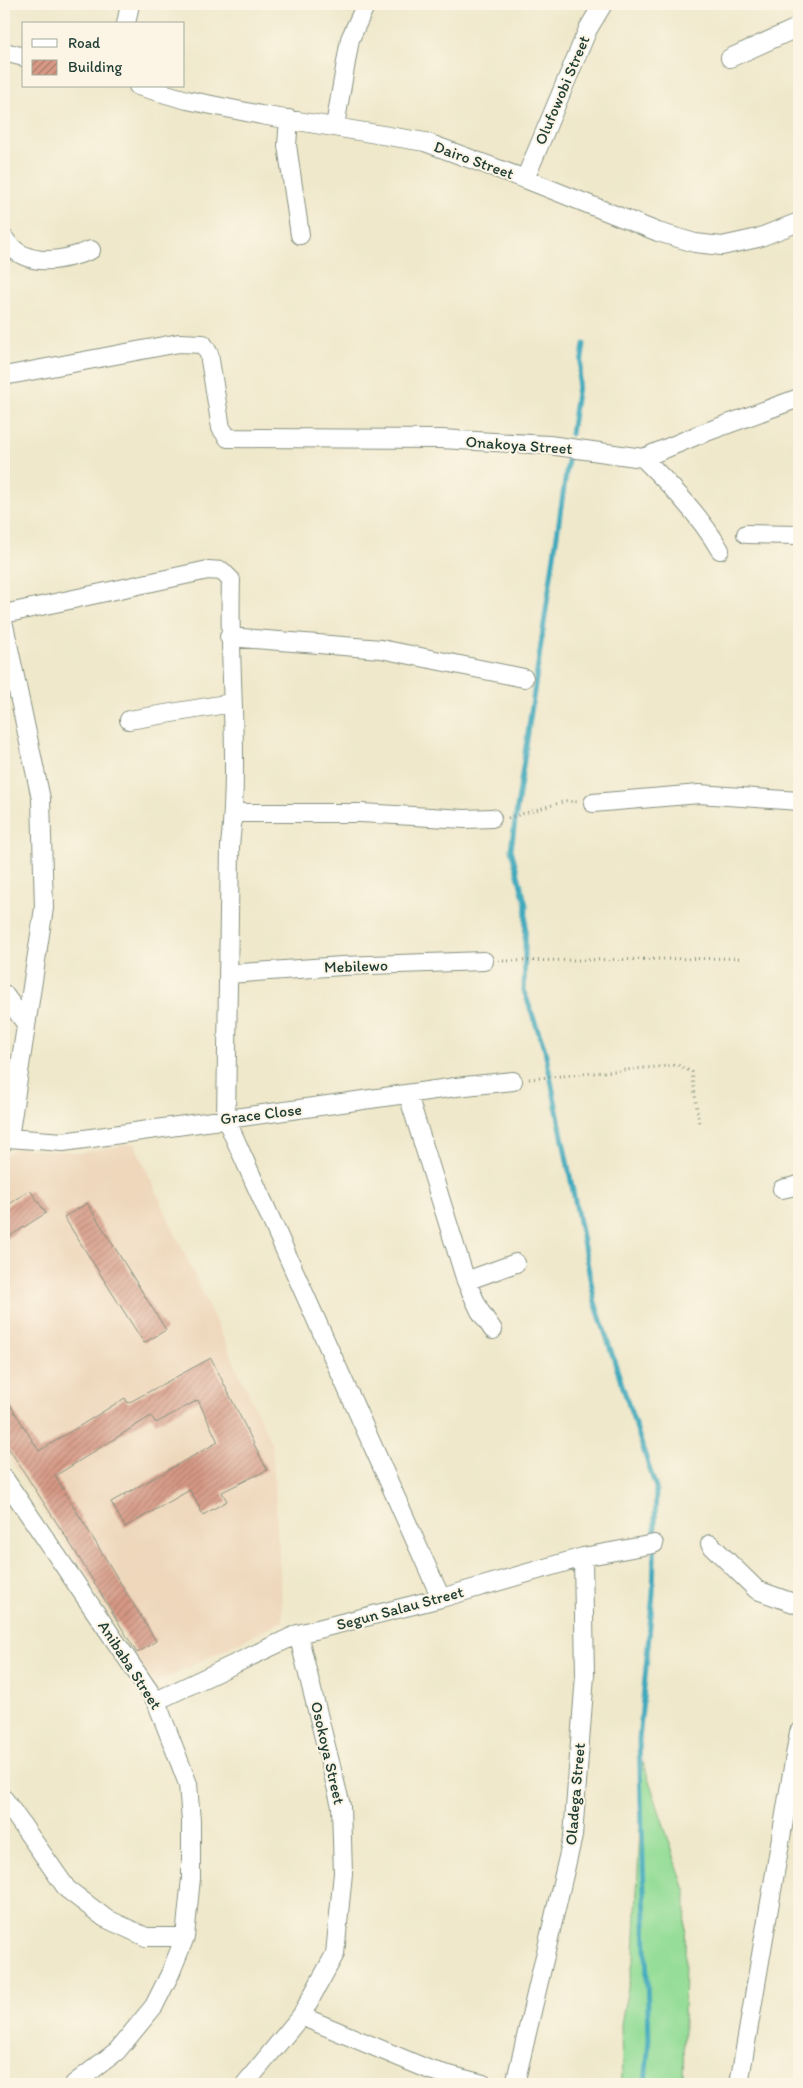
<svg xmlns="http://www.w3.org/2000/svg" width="803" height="2088" viewBox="0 0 803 2088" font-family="Itim,sans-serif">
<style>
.built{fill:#eed7bb}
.grass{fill:#95dd98;stroke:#5a8d66}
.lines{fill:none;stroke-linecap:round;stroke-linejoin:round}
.stream{stroke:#3da9bc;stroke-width:5}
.building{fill:url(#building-hatch)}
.minor-casing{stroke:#879280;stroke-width:20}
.path{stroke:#879280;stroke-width:3;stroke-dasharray:1 4;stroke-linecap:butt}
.minor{stroke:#fff;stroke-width:18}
.labels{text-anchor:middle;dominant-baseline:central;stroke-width:4;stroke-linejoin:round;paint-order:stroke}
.street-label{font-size:16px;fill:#1f3d34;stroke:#fcf5e5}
</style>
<defs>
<pattern id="building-hatch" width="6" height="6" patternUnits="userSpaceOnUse" patternTransform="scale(1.25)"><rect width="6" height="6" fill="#d69884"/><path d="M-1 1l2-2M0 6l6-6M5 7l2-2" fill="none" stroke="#ad7d6d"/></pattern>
</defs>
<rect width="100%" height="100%" fill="#fcf5e5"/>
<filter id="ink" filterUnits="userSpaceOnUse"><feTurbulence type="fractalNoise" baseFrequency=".02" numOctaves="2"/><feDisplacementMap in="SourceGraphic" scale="10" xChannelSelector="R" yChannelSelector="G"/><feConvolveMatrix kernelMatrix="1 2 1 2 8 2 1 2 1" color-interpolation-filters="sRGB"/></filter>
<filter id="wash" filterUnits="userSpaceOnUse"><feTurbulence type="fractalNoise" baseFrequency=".0096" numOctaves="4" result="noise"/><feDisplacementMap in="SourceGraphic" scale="20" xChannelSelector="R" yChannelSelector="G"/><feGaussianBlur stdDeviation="1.12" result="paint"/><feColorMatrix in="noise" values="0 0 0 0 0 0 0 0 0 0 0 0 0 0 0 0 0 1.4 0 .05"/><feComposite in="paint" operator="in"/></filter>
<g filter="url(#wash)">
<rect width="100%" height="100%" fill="#efe8cb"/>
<path class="built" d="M 134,1143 L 272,1445 L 283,1621 L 154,1684 L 4,1449 L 4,1156 L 16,1148 L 81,1153 Z"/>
<path class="grass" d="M 643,1762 L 686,1893 L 683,2084 L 622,2084 L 621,2024 L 634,1956 Z"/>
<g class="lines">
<path class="stream" d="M 571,434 L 584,344
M 569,453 L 511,849 L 526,905 L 524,991 L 545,1050 L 595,1302 L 656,1488 L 653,1594 L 639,1740 L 649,2039 L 645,2084"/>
</g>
<g id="blocks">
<path class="building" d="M 30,1190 L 46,1213 L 4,1240 L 4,1208 Z
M 87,1203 L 166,1330 L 144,1343 L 64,1217 Z
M 211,1358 L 267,1470 L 222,1492 L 227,1501 L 203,1515 L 190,1490 L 125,1527 L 111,1502 L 218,1442 L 198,1400 L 156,1423 L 151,1416 L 55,1476 L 156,1641 L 137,1653 L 73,1548 L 4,1441 L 4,1395 L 39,1451 L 125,1398 L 128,1403 Z"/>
</g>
</g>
<g filter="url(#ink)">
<use href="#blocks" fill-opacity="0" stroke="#879280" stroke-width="1"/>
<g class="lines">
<g class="minor-casing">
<path id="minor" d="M 126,24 L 130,4
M 4,52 L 24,57
M 730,58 L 799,27
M 138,86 L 187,100 L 261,115 L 425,142 L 525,179 L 658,232 L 695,243 L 722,246 L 758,238 L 799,222
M 289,119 L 287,145 L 300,235
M 335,126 L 350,39 L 366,4
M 525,179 L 588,29 L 603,4
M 4,238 C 24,269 61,262 91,250
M 4,376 L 179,343 L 203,344 L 209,354 L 221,428 L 228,438 L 441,439 L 549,445 L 643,458 L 698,435 L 799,398
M 643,458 C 672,487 699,514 720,550
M 746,534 L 799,535
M 4,614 L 208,570 L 222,571 L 231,580 C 228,668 240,758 230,846 L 226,1119 L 441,1598
M 4,625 L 41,799 L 44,908 L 9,1138 L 4,1142
M 229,637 L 381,649 L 524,678
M 129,720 L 232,703
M 593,803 L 699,794 L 799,801
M 234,813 L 361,813 L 465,819 L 492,818
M 228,974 L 342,966 L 484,961
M 4,994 L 26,1024
M 408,1095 L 466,1281 L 516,1263
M 9,1138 L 63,1142 L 456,1087 L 513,1081
M 782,1189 L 799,1185
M 466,1281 L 480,1311 L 493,1330
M 4,1478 L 156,1701 L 188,1784 L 191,1821 L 191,1878 L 185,1937 L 170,1974 L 154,2006 L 117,2051 L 74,2084
M 710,1544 L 757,1590 L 799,1605
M 156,1701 L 298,1634 L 441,1598 L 583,1557 L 654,1544
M 4,1799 L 67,1889 L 105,1918 L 146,1937 L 185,1937
M 301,2016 L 430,2070 L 483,2084
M 245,2084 L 301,2016 L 335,1954 L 343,1873 L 341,1806 L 298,1634
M 515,2084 L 573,1836 L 585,1675 L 583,1557
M 739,2084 L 799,1732"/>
</g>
<path class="path" d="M 508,818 L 566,801 L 577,802
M 498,961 L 740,958
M 529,1079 L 678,1065 L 692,1072 L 699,1124"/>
<use href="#minor" class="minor"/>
</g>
</g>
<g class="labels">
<g class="street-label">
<text transform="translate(562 90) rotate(-67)">Olufowobi Street</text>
<text transform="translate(474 160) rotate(20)">Dairo Street</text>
<text transform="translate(519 445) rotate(4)">Onakoya Street</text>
<text transform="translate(356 966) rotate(-2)">Mebilewo</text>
<text transform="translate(261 1114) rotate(-7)">Grace Close</text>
<text transform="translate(400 1608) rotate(-15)">Segun Salau Street</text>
<text transform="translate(130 1665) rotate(57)">Anibaba Street</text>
<text transform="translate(328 1753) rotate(77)">Osokoya Street</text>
<text transform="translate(575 1794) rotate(-85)">Oladega Street</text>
</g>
</g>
<rect width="803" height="2088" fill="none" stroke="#fcf5e5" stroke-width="20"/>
<rect x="22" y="22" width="162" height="65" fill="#fcf5e5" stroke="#a4ab9e"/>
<rect x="32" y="39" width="25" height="8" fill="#ffffff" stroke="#a4ab9e"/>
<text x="68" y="48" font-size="15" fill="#1f3d34">Road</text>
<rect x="32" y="60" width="25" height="15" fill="url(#building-hatch)" stroke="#a4ab9e"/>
<text x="68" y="72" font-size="15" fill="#1f3d34">Building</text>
</svg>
